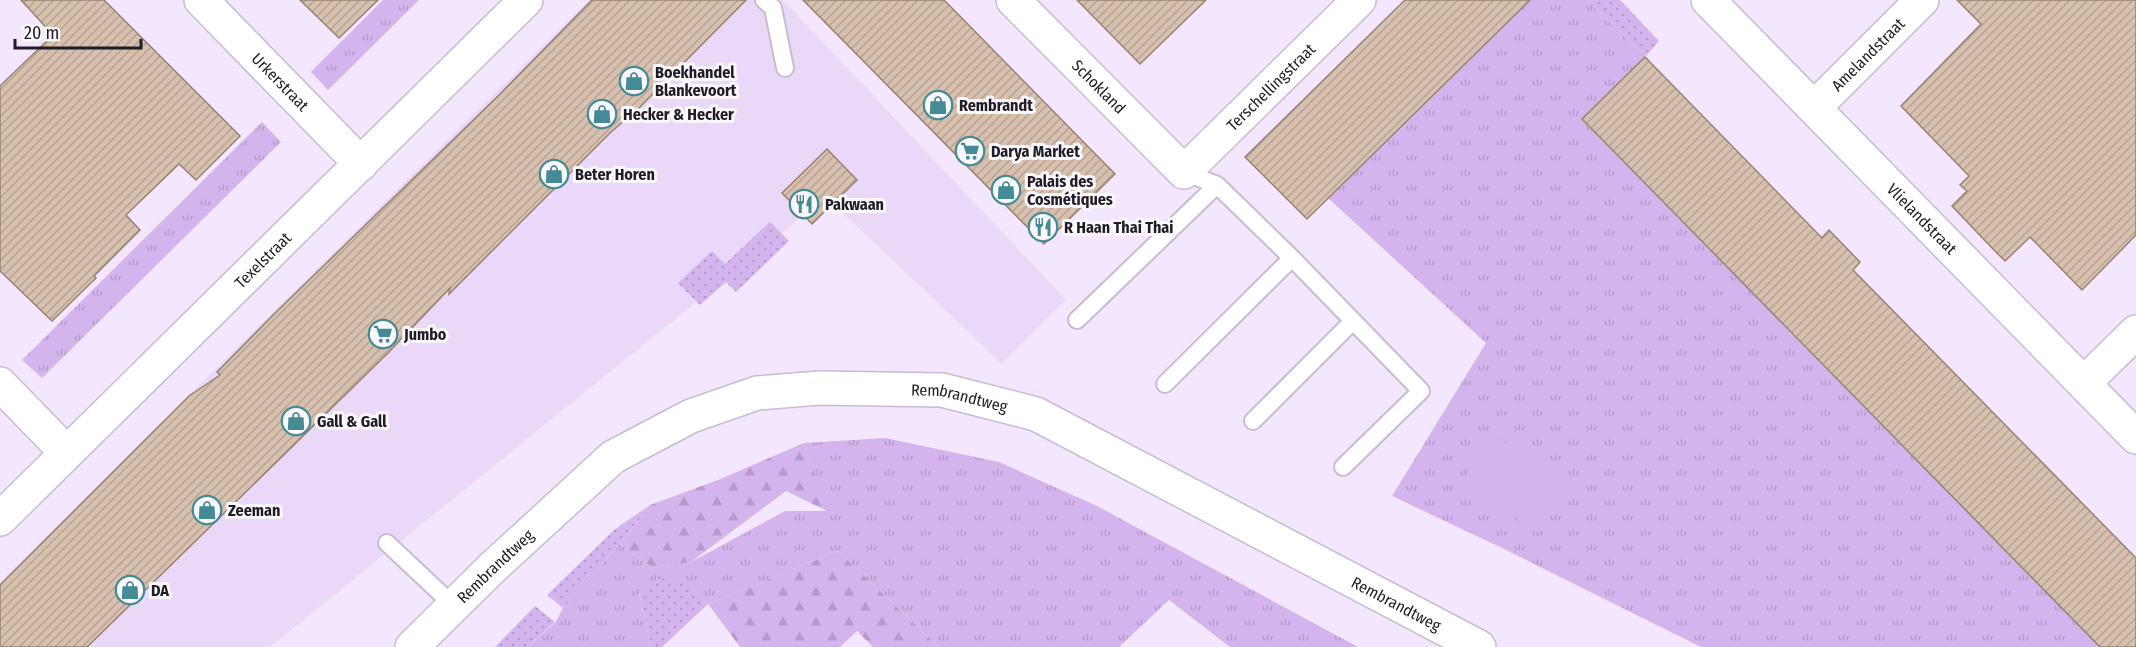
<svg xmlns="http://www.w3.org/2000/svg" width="2136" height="647" viewBox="0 0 2136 647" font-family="'Fira Sans Condensed',sans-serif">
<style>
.built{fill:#e9d8f7}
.grass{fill:url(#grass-tufts)}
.forest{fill:url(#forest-firs)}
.park{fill:#d4b4ed}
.garden{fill:url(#garden-dots)}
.building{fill:url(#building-hatch);stroke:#988271;stroke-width:1.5}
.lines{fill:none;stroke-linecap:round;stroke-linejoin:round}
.service-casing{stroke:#c8bbd3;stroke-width:20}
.minor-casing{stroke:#c8bbd3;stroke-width:36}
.tertiary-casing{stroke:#c8bbd3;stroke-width:36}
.service{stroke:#fff;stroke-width:16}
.minor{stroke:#fff;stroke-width:33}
.tertiary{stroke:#fff;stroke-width:33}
.labels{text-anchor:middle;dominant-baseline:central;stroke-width:6;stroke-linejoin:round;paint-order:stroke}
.street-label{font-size:16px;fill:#201b24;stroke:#fbf8fd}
.poi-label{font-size:16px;font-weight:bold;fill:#201b24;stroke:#fbf8fd;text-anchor:start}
</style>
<defs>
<pattern id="grass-tufts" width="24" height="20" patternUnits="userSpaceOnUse" patternTransform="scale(1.5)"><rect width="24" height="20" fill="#d4b4ed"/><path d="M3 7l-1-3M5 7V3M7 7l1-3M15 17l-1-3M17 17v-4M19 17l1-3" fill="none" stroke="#b69acb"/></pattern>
<pattern id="forest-firs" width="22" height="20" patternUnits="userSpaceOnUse" patternTransform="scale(1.5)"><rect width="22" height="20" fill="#d4b4ed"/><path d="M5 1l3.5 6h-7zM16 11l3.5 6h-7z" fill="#b69acb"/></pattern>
<pattern id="garden-dots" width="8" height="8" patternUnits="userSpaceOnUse" patternTransform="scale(1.5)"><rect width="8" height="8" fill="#d4b4ed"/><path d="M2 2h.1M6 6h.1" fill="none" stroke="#b69acb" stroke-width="1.8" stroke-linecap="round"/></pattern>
<pattern id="building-hatch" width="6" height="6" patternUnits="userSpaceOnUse" patternTransform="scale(1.5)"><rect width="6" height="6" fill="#d7c0ad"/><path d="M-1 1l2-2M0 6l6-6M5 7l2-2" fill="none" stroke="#b8a495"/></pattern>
</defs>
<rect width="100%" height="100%" fill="#f3e6ff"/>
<path class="built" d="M 589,0 L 783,0 L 1066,300 L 1002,364 L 826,197 L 270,647 L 0,647 L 0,582 Z"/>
<path class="grass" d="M 383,0 L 419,0 L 328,90 L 311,72 Z
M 1510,0 L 1588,0 L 1645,57 L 1582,120 L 2100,647 L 1701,647 L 1504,549 L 1392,496 L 1486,343 L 1266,141 Z
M 262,122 L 281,142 L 42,378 L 22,360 Z
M 885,438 L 999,462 L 1097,506 L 1358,647 L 1230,647 L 1169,600 L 1119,647 L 939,647 L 838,551 L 708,604 L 690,584 L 639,593 L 651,647 L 527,647 L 555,623 L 563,608 L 620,544 L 653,568 L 691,562 L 785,511 L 826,511 L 804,443 Z"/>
<path class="forest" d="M 804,443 L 827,511 L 786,491 L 691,562 L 653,568 L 620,544 L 650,505 L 718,480 Z
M 838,551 L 939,647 L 873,647 L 857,631 L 840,647 L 740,647 L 708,604 Z"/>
<path class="park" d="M 1492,434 L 1571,485 L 1538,532 L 1461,483 Z"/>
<path class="garden" d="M 1588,0 L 1620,0 L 1659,41 L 1645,57 Z
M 770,222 L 789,241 L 736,292 L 726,282 L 700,305 L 678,283 L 712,251 L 725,264 Z
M 650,505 L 620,544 L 563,608 L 547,595 L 614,530 Z
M 661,578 L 690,584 L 708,604 L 662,647 L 651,647 L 639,592 Z
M 535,606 L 555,622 L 527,647 L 495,647 Z"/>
<path class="building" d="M 21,0 L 104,0 L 240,136 L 196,180 L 179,164 L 126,215 L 140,230 L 94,276 L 96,278 L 52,321 L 0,271 L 0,86 L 53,35 Z
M 300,0 L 378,0 L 339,38 Z
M 592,0 L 746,0 L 636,111 L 611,132 L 449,294 L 450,288 L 388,353 L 87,647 L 0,647 L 0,585 L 189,396 L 220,375 L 217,372 L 274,314 L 500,94 Z
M 803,0 L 944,0 L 1115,174 L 1044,244 Z
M 1077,0 L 1206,0 L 1140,64 Z
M 1405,0 L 1530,0 L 1307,219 L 1245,157 Z
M 1957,0 L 2136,0 L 2136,235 L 2082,290 L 2030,237 L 2005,261 L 1992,248 L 1952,206 L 1967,191 L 1960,185 L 1969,176 L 1901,106 L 1981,24 Z
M 1645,57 L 1822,238 L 1829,230 L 1860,262 L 1853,270 L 2136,558 L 2136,647 L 2100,647 L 1582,119 Z
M 827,149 L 857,180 L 812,224 L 782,193 Z"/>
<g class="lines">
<g class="service-casing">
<path id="service" d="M 764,0 L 773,8 L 785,68
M 1184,172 L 1217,185 L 1292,258 L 1421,391 L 1343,467
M 1077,320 L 1217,185
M 1165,384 L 1292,258
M 1253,421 L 1352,322
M 387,543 L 454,606"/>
</g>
<g class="minor-casing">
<g id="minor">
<path id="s1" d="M 201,0 L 361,164"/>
<path id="s2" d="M 1013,0 L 1184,172 L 1359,0"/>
<path id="s3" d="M 1708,0 L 2136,437"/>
<path id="s4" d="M 1814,108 L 1922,0"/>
<path d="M 2084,383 L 2136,332"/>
<path d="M 0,384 L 66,452"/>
<path id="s5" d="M 0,519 L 526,0"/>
</g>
</g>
<g class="tertiary-casing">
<g id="tertiary">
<path id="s6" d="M 412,647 L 492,568 L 613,457 L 691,416 L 757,393 L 819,388 L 942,390 L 1036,414 L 1479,647"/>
</g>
</g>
<use href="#service" class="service"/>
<use href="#minor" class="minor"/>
<use href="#tertiary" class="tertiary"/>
</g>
<defs>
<g id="shop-ring" transform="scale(1.5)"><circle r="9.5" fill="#fbf8fd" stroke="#458b95" stroke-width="1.5"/><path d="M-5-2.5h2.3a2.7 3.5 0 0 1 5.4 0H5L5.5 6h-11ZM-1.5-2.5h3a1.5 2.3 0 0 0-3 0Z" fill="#458b95"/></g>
<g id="supermarket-ring" transform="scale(1.5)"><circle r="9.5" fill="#fbf8fd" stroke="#458b95" stroke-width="1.5"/><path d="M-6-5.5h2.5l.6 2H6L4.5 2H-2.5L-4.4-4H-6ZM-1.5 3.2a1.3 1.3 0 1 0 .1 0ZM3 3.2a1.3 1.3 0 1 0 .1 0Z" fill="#458b95"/></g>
<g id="restaurant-ring" transform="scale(1.5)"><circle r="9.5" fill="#fbf8fd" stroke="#458b95" stroke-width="1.5"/><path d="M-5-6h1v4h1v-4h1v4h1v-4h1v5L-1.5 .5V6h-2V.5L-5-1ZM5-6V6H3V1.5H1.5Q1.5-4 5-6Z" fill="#458b95"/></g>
</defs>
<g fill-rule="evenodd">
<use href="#shop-ring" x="634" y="81"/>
<use href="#shop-ring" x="938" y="105"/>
<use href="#shop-ring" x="602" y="114"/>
<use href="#supermarket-ring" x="970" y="151"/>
<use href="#shop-ring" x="554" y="174"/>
<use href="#shop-ring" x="1006" y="190"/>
<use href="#restaurant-ring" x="804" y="204"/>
<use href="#restaurant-ring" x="1043" y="227"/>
<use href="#supermarket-ring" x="383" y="334"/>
<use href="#shop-ring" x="296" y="421"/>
<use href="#shop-ring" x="207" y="510"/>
<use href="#shop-ring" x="130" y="590"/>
</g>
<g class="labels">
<g class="street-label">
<text stroke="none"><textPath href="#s4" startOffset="76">Amelandstraat</textPath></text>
<text stroke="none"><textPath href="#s1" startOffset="114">Urkerstraat</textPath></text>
<text stroke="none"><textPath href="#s2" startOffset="122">Schokland</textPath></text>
<text stroke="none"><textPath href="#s2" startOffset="364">Terschellingstraat</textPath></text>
<text stroke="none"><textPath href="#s3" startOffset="306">Vlielandstraat</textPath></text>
<text stroke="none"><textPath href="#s5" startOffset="369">Texelstraat</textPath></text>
<text stroke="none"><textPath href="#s6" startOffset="638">Rembrandtweg</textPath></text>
<text stroke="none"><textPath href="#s6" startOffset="116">Rembrandtweg</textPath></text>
<text stroke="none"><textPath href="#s6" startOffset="1124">Rembrandtweg</textPath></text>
</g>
<g class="poi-label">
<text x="655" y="72">Boekhandel<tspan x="655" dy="18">Blankevoort</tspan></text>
<text x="959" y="105">Rembrandt</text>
<text x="623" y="114">Hecker &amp; Hecker</text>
<text x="991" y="151">Darya Market</text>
<text x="575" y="174">Beter Horen</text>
<text x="1027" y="181">Palais des<tspan x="1027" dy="18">Cosmétiques</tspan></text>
<text x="825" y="204">Pakwaan</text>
<text x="1064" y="227">R Haan Thai Thai</text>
<text x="404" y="334">Jumbo</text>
<text x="317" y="421">Gall &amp; Gall</text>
<text x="228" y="510">Zeeman</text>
<text x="151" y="590">DA</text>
</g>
</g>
<path d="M15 39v9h126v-9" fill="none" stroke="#201b24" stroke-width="3"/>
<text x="24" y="39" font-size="18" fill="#201b24" stroke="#fbf8fd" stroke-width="4.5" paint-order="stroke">20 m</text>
</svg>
